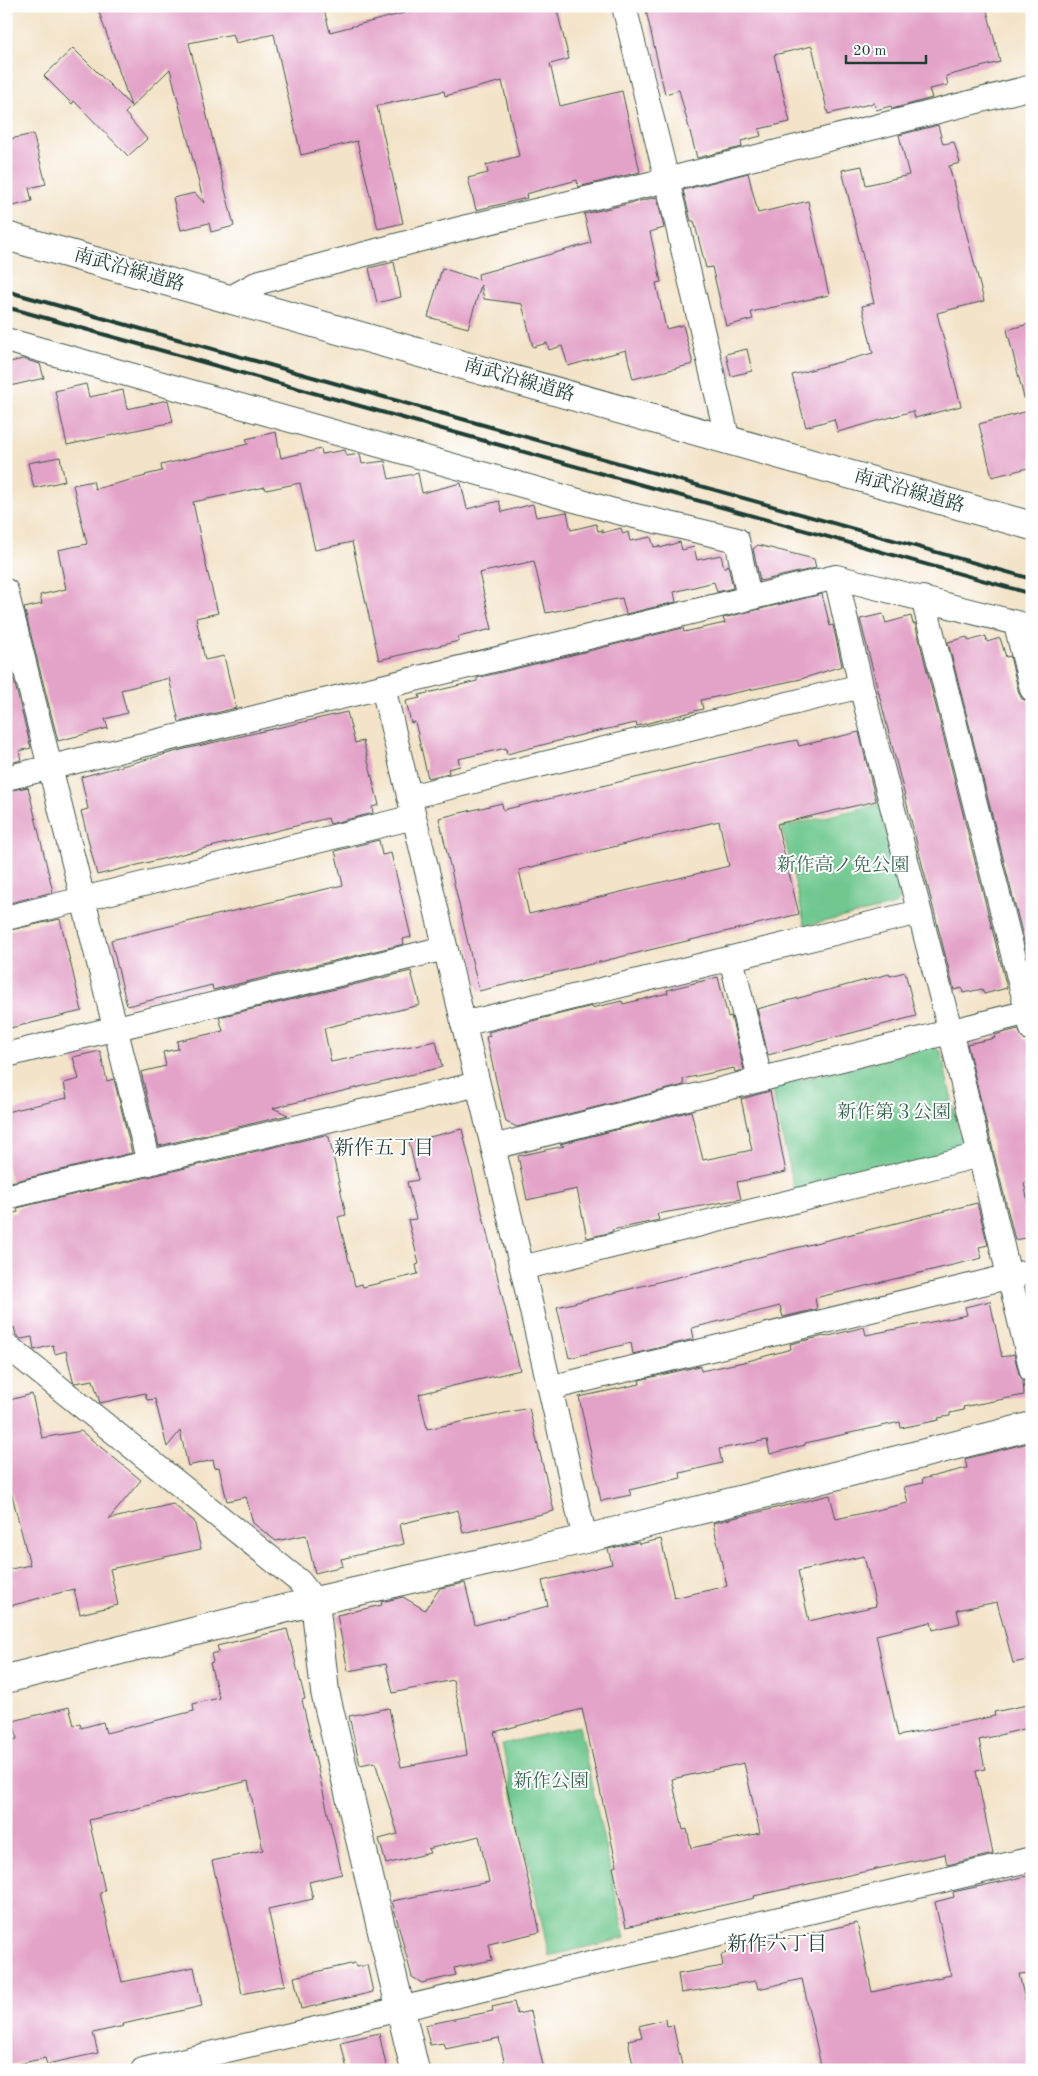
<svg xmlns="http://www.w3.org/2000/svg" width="1038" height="2076" viewBox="0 0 1038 2076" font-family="'Old Standard TT','Noto Serif JP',serif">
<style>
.green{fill:#6fc88f;stroke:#478262}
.building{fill:#e3a2c8;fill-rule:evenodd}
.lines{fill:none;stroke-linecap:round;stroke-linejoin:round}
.minor-casing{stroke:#3f564a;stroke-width:26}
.tertiary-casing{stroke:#3f564a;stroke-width:30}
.minor{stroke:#fff;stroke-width:24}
.tertiary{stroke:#fff;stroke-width:28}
.rail{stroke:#1f3d34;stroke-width:4}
.labels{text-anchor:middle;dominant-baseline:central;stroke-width:4;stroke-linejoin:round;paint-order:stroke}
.street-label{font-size:19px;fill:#1f3d34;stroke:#fff}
.park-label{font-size:19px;fill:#37674f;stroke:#fff}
.neighbourhood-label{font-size:20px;fill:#1f3d34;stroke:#fff}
</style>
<rect width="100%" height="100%" fill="#fff"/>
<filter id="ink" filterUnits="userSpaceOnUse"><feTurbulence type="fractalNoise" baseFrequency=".02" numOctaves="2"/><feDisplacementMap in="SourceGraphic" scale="10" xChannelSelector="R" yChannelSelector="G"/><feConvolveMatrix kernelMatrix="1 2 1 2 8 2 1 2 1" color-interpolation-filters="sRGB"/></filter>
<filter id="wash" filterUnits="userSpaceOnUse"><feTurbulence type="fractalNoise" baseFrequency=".0096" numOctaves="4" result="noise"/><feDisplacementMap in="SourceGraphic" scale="20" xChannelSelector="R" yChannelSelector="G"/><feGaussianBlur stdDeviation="1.12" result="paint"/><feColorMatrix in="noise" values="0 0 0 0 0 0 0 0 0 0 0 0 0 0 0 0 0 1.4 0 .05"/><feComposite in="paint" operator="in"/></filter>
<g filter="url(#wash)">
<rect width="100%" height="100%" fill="#f3e3c8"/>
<path class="green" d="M 879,804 L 902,896 L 896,905 L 805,926 L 782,827 Z
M 934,1047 L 941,1052 L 963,1150 L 795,1193 L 771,1087 Z
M 579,1726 L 625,1938 L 549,1956 L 502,1744 Z"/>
<g id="blocks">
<path class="building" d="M 97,6 L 323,6 L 330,32 L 416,10 L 415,6 L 556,6 L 569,59 L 550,64 L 560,106 L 622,91 L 640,172 L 578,187 L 577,180 L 526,194 L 527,198 L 476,210 L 468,178 L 488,173 L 486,165 L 519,156 L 502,81 L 445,96 L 444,91 L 377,106 L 403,223 L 378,229 L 357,141 L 301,155 L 274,34 L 236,43 L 233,34 L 189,43 L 234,226 L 211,232 L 209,223 L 181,230 L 173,198 L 195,193 L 204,203 L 170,69 L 125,113 L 147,139 L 128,156 L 74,101 L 72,104 L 44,76 L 73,48 L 131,106 Z
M 645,6 L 986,6 L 1000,62 L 946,76 L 948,85 L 929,89 L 932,98 L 892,109 L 891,106 L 876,110 L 874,103 L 828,114 L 812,46 L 774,55 L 790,122 L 759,129 L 761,136 L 741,141 L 742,147 L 697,158 L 679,90 L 665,94 Z
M 938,125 L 943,144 L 954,142 L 960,163 L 949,166 L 984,301 L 937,313 L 961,406 L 915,418 L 913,411 L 838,432 L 834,419 L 806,427 L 792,375 L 873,353 L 862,306 L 874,303 L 842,170 L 862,166 L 866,185 L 909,175 L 899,135 Z
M 33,134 L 46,184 L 29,188 L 32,201 L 6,208 L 6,140 Z
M 748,173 L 758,213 L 808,201 L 829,295 L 751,312 L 753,319 L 726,326 L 712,267 L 706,268 L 694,221 L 691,221 L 683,190 Z
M 657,197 L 664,228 L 650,232 L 661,282 L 656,283 L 666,329 L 683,325 L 693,364 L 633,379 L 626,350 L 568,366 L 562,346 L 549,350 L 547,343 L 533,347 L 522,304 L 484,299 L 481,285 L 468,328 L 428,317 L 442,268 L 479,280 L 478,274 L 591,243 L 584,214 Z
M 394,262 L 401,297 L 377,303 L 369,268 Z
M 1032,323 L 1032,397 L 1024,398 L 1007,330 Z
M 747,349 L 752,371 L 731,376 L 726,354 Z
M 23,359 L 40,364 L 44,378 L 6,387 L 6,363 Z
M 86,384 L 89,397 L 123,390 L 127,409 L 168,400 L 173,422 L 67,445 L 55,391 Z
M 1032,410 L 1032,467 L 992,477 L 979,424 Z
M 276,432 L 281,458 L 321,449 L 322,454 L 345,450 L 347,456 L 360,454 L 362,464 L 385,461 L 389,479 L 418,473 L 422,493 L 461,483 L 467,509 L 499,501 L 502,512 L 533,504 L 536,517 L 567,512 L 571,530 L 596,524 L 598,531 L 602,530 L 602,533 L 621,528 L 623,534 L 628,532 L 630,541 L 651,537 L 654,547 L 660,546 L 660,548 L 680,542 L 682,550 L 694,547 L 697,560 L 721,555 L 724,568 L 728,565 L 733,588 L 717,592 L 714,582 L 674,592 L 676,602 L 626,614 L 622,598 L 546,613 L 534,561 L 479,573 L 492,629 L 458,637 L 459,641 L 379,660 L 352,542 L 315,550 L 300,483 L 266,490 L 265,487 L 193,502 L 207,570 L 218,613 L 196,618 L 205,660 L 224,656 L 236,708 L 179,722 L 169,678 L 121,690 L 127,713 L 105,719 L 108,728 L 58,741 L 24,608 L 42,604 L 40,595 L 66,589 L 58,550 L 87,544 L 73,485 L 93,481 L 95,489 L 146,476 L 145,475 L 162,471 L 161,465 L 248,444 L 246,439 Z
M 60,457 L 65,481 L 34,488 L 28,463 Z
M 758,545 L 814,559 L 816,568 L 760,581 L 753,549 Z
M 822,594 L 830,626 L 833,625 L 842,666 L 801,679 L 701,700 L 703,709 L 637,726 L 636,723 L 589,733 L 507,754 L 506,748 L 458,759 L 460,766 L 448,769 L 449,773 L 428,778 L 415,722 L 411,723 L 406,701 L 420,698 L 419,695 L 477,681 L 477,678 L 683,628 L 684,632 L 725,623 L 723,618 Z
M 883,614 L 886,623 L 911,616 L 913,624 L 915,623 L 1007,988 L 984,994 L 982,989 L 963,993 L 962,988 L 954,990 L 860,619 Z
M 986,636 L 987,642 L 1000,638 L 1006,657 L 1010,656 L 1019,693 L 1022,699 L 1032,702 L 1032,972 L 948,642 L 967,637 L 969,641 Z
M 6,649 L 31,748 L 19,751 L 21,760 L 6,764 Z
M 347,712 L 355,743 L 363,741 L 379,805 L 372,807 L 373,813 L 330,824 L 328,818 L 97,875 L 81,811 L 88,809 L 81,777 L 185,749 Z
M 859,732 L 876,801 L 777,824 L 799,914 L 479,991 L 439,818 L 502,803 L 503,810 L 763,747 L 797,740 L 799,746 ZM 719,821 L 729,866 L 529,914 L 519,870 Z
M 28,787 L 53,892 L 6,904 L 6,791 Z
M 379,840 L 382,855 L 391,853 L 411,937 L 403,939 L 404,944 L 213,990 L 212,985 L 127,1006 L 111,940 L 343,885 L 335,851 Z
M 60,919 L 82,1011 L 6,1029 L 6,931 Z
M 411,971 L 420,1005 L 324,1028 L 331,1062 L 436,1041 L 442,1067 L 273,1108 L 288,1115 L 159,1146 L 141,1072 L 166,1066 L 163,1052 L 178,1049 L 177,1041 L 223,1031 L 219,1017 Z
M 905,972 L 916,1016 L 768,1055 L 757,1009 L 889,974 L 890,976 Z
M 718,977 L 728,1017 L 731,1016 L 744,1070 L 735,1072 L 734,1068 L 683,1079 L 684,1085 L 517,1127 L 506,1122 L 486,1037 L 490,1036 L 488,1032 L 592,1006 L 592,1008 L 622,1001 L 623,1004 L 668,993 L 667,990 Z
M 1018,1029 L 1023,1039 L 1032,1042 L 1032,1181 L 1024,1183 L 1032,1222 L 1032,1237 L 1015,1240 L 967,1044 L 995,1038 L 994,1035 Z
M 100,1051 L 107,1081 L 114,1079 L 132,1153 L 11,1182 L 6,1160 L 6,1112 L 67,1098 L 64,1083 L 79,1079 L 73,1057 Z
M 770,1091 L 786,1172 L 737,1182 L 741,1199 L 657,1214 L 659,1220 L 612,1230 L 612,1232 L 587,1238 L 577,1189 L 527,1200 L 518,1156 L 564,1146 L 560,1144 L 691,1111 L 703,1160 L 752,1150 L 741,1099 Z
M 462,1129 L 520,1370 L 419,1394 L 427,1429 L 529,1408 L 554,1511 L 463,1533 L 458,1510 L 400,1524 L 404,1544 L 341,1559 L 343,1566 L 315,1573 L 306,1535 L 276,1541 L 253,1523 L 246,1497 L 227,1501 L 219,1467 L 215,1468 L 213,1460 L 188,1466 L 180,1431 L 167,1447 L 155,1399 L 147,1400 L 145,1393 L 100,1403 L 93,1380 L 75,1383 L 73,1381 L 66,1351 L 55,1354 L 53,1345 L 34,1350 L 32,1337 L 21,1339 L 16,1335 L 14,1327 L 6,1329 L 6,1215 L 18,1212 L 17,1208 L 325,1135 L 329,1137 L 346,1215 L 338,1217 L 355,1286 L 362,1284 L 363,1287 L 418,1274 L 416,1265 L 419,1264 L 408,1220 L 416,1219 L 407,1182 L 418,1180 L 409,1142 Z
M 977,1203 L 988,1245 L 979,1247 L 982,1258 L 815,1298 L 817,1309 L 783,1317 L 780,1306 L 692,1328 L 694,1339 L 633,1354 L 631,1343 L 569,1358 L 557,1307 Z
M 990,1301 L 1002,1357 L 1014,1354 L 1019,1374 L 1023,1381 L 1024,1395 L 963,1407 L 964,1410 L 950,1413 L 950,1416 L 938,1418 L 939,1420 L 901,1428 L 900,1422 L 805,1443 L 805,1445 L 770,1454 L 767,1440 L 719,1449 L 722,1463 L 680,1473 L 681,1478 L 629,1490 L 631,1495 L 601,1501 L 579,1397 L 640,1384 L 639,1380 L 700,1366 L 701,1371 L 748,1361 L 791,1349 L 790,1344 L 824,1336 L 825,1337 L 864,1327 L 866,1335 L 967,1315 L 965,1307 Z
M 32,1394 L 42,1438 L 81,1431 L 141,1480 L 109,1519 L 173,1504 L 194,1521 L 201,1549 L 110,1569 L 118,1605 L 80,1614 L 74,1589 L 6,1607 L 6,1570 L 30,1565 L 6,1472 L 6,1401 Z
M 1028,1443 L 1032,1461 L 1032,1659 L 1013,1663 L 997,1602 L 957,1610 L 960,1623 L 933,1630 L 931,1622 L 876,1635 L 898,1736 L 995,1716 L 994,1712 L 1032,1704 L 1032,1727 L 979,1740 L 985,1769 L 976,1771 L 993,1854 L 947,1865 L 945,1854 L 754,1896 L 755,1898 L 626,1927 L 613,1867 L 617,1866 L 582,1709 L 494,1732 L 540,1932 L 489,1944 L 492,1960 L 454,1968 L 456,1975 L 422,1983 L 412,1977 L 392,1901 L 489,1882 L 479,1836 L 428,1849 L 430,1853 L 386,1864 L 379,1839 L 398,1834 L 375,1762 L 360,1765 L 349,1716 L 389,1708 L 401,1767 L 467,1755 L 463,1725 L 453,1680 L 393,1693 L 386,1664 L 348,1671 L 337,1615 L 382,1605 L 381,1602 L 403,1597 L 425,1610 L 440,1588 L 465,1583 L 475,1625 L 548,1606 L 542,1581 L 612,1564 L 608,1549 L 638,1542 L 639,1544 L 661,1539 L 674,1598 L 727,1586 L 713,1523 L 830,1495 L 836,1519 L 908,1503 L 904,1487 L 923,1483 L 922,1479 L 967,1468 L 965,1459 ZM 864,1556 L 876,1606 L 809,1621 L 798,1571 ZM 744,1763 L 760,1833 L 691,1848 L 687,1829 L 683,1830 L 672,1779 Z
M 287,1629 L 305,1699 L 302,1700 L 342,1874 L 309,1882 L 313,1899 L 268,1909 L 285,1985 L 242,1994 L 212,1861 L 263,1850 L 248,1781 L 89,1820 L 105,1891 L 100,1893 L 122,1982 L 194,1967 L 202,2006 L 123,2024 L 124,2026 L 93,2033 L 98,2053 L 47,2064 L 45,2058 L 10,2066 L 6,2047 L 6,1741 L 17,1739 L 13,1721 L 69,1707 L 74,1725 L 80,1724 L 81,1728 L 103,1722 L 106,1733 L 194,1711 L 193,1704 L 219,1698 L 210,1663 L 213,1662 L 211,1654 L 219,1652 L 217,1646 Z
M 1032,1875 L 1032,1973 L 1019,1974 L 1029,2018 L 1032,2017 L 1032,2070 L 822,2070 L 802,1979 L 758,1989 L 756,1981 L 681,1993 L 678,1974 L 723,1966 L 721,1955 L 748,1945 L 774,1938 L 775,1941 L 857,1923 L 872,1992 L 951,1975 L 935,1902 L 954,1897 L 953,1892 Z
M 355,1963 L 356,1967 L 367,1965 L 373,1992 L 301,2009 L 294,1977 Z
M 514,2002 L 517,2014 L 531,2011 L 544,2070 L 506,2070 L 499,2038 L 445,2049 L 443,2043 L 430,2045 L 425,2025 L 493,2011 L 492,2007 Z
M 666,2019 L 667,2026 L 673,2025 L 683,2070 L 634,2070 L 628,2040 L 642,2037 L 639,2026 Z
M 379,2033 L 387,2070 L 347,2070 L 341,2042 Z"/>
</g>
</g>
<g filter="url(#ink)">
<use href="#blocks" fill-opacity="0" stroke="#3f564a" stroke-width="1"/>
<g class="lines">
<g class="minor-casing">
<path id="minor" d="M 624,6 L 667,180 L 728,441
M 229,299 L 260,282 L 463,228 L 667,180 L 1032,87
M 6,340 L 614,511 L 737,540 L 749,598
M 836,577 L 861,686 L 950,1030 L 1032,1371
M 6,591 L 149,1163
M 923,598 L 1032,1029
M 1016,624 L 1032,689
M 383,687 L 522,1268 L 585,1539
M 6,778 L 836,577 L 1032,627
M 409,797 L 861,686
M 6,918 L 414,817
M 731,958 L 760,1079
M 463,1024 L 919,912
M 6,1055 L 445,948
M 493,1147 L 1032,1011
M 6,1197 L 478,1084
M 522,1268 L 980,1155
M 6,1345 L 299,1581 L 315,1601
M 550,1388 L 1032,1271
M 143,2070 L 1032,1859"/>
</g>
<g class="tertiary-casing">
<path id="tertiary" d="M 6,236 L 1032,526
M 315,1601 L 325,1692 L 415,2070
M 6,1679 L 315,1601 L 585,1539 L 1032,1426"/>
</g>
<use href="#minor" class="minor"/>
<use href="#tertiary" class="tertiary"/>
<path class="rail" d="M 6,291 L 1032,579
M 6,307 L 1032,594"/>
</g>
</g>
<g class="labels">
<g class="street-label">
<text transform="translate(129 271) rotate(16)">南武沿線道路</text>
<text transform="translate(519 381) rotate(16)">南武沿線道路</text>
<text transform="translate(909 492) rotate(16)">南武沿線道路</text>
</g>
<g class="park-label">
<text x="843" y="866">新作高ノ免公園</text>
<text x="894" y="1113">新作第３公園</text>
<text x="551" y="1782">新作公園</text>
</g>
<g class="neighbourhood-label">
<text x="384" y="1149">新作五丁目</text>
<text x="777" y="1945">新作六丁目</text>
</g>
</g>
<rect width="1038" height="2076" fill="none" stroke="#fff" stroke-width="25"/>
<path d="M846 55v8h80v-8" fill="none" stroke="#1f3d34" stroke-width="2.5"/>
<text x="853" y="55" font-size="15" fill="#1f3d34" stroke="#ffffff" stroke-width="4" paint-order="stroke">20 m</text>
</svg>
